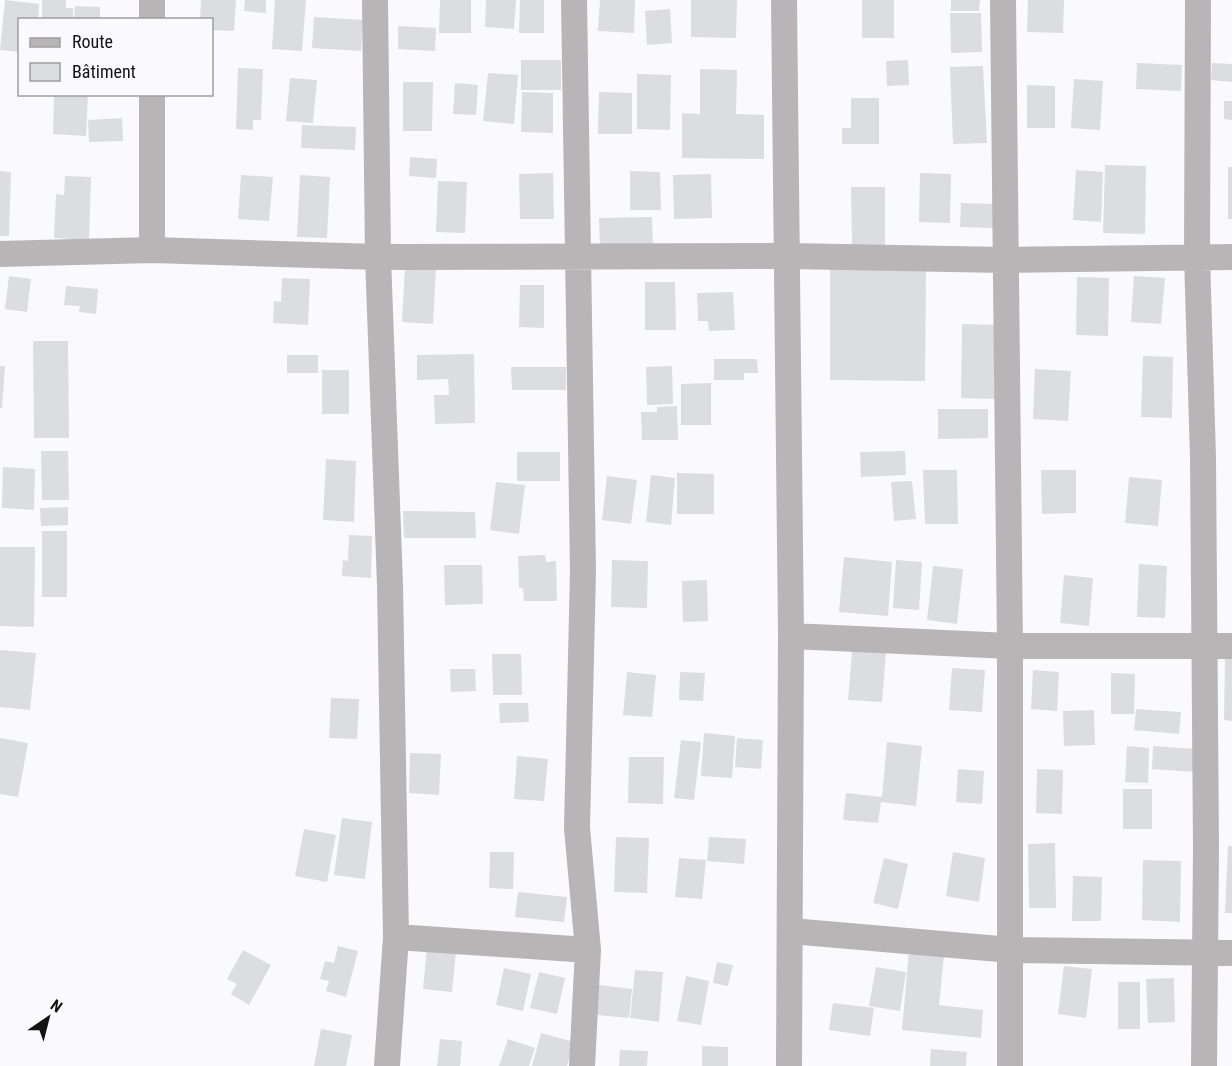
<svg xmlns="http://www.w3.org/2000/svg" width="1232" height="1066" viewBox="0 0 1232 1066" font-family="'Roboto Condensed',sans-serif">
<style>
.building{fill:#dcdde0}
.lines{fill:none;stroke-linecap:round;stroke-linejoin:round}
.minor{stroke:#b7b5b5;stroke-width:26}
</style>
<rect width="100%" height="100%" fill="#fafafe"/>
<path class="building" d="M 5,0 L 39,4 L 38,20 L 20,20 L 20,52 L 0,50 Z
M 42,0 L 66,0 L 66,8 L 73,8 L 73,20 L 42,20 Z
M 201,0 L 236,0 L 234,31 L 212,30 L 212,20 L 200,20 Z
M 245,0 L 266,0 L 266,13 L 244,11 Z
M 275,0 L 306,0 L 302,51 L 272,49 Z
M 440,0 L 471,0 L 471,33 L 439,33 Z
M 486,0 L 516,0 L 514,29 L 485,27 Z
M 520,0 L 544,0 L 544,33 L 519,33 Z
M 600,0 L 635,0 L 634,33 L 598,31 Z
M 691,0 L 737,0 L 736,38 L 691,37 Z
M 862,0 L 894,0 L 894,38 L 862,38 Z
M 951,0 L 980,0 L 979,11 L 951,11 Z
M 1028,0 L 1064,0 L 1063,33 L 1027,32 Z
M 75,6 L 100,7 L 100,20 L 74,20 Z
M 670,9 L 672,43 L 647,45 L 645,11 Z
M 950,13 L 981,13 L 982,52 L 951,53 Z
M 314,17 L 363,20 L 361,51 L 312,48 Z
M 398,26 L 436,28 L 435,51 L 398,49 Z
M 521,60 L 561,60 L 561,90 L 521,90 Z
M 908,60 L 909,85 L 887,86 L 886,61 Z
M 1137,63 L 1182,65 L 1181,91 L 1136,89 Z
M 1212,63 L 1232,64 L 1232,82 L 1211,80 Z
M 983,66 L 987,143 L 953,144 L 950,67 Z
M 238,68 L 263,69 L 261,120 L 253,120 L 253,130 L 236,129 Z
M 700,69 L 737,70 L 736,114 L 764,115 L 764,159 L 682,158 L 682,113 L 700,114 Z
M 488,73 L 518,75 L 514,124 L 483,121 Z
M 637,74 L 671,75 L 670,130 L 637,129 Z
M 290,78 L 317,80 L 313,123 L 286,121 Z
M 1074,79 L 1103,81 L 1100,130 L 1071,128 Z
M 403,82 L 433,82 L 432,131 L 403,131 Z
M 455,83 L 478,85 L 476,115 L 453,114 Z
M 1027,85 L 1055,86 L 1055,128 L 1027,128 Z
M 522,92 L 553,93 L 553,133 L 521,132 Z
M 599,92 L 632,93 L 632,134 L 598,134 Z
M 54,94 L 88,94 L 86,136 L 53,134 Z
M 851,98 L 879,98 L 879,144 L 842,144 L 842,128 L 851,128 Z
M 1224,101 L 1232,101 L 1232,120 L 1224,119 Z
M 122,118 L 123,141 L 89,142 L 88,120 Z
M 302,125 L 356,127 L 355,150 L 301,148 Z
M 410,157 L 437,159 L 436,178 L 409,176 Z
M 1105,165 L 1146,166 L 1145,234 L 1103,233 Z
M 1228,167 L 1232,167 L 1232,219 L 1228,219 Z
M 1076,170 L 1103,172 L 1101,222 L 1073,220 Z
M 0,171 L 11,172 L 9,236 L 0,236 Z
M 630,171 L 660,172 L 661,210 L 630,210 Z
M 553,173 L 554,219 L 520,219 L 519,174 Z
M 920,173 L 951,174 L 950,223 L 919,222 Z
M 711,174 L 712,218 L 674,219 L 673,175 Z
M 241,175 L 273,177 L 269,221 L 238,219 Z
M 300,175 L 330,177 L 327,238 L 297,237 Z
M 65,176 L 91,177 L 89,240 L 54,238 L 56,194 L 64,195 Z
M 438,181 L 467,182 L 465,233 L 436,232 Z
M 851,187 L 885,187 L 885,245 L 852,245 Z
M 961,203 L 995,204 L 993,228 L 960,227 Z
M 652,217 L 653,247 L 600,248 L 599,218 Z
M 405,267 L 436,268 L 433,324 L 402,322 Z
M 830,267 L 926,268 L 925,381 L 830,380 Z
M 9,276 L 31,279 L 27,312 L 5,309 Z
M 1134,276 L 1165,278 L 1161,324 L 1131,322 Z
M 1077,277 L 1109,278 L 1108,336 L 1076,335 Z
M 282,278 L 310,279 L 308,325 L 273,323 L 274,301 L 281,302 Z
M 645,282 L 675,282 L 676,330 L 645,330 Z
M 520,285 L 544,285 L 544,328 L 519,327 Z
M 66,286 L 98,289 L 96,314 L 79,312 L 80,306 L 64,305 Z
M 733,292 L 735,330 L 709,331 L 708,321 L 698,321 L 697,293 Z
M 962,324 L 998,325 L 997,399 L 961,398 Z
M 33,341 L 68,341 L 69,438 L 34,438 Z
M 474,354 L 475,423 L 435,424 L 434,395 L 449,395 L 448,379 L 417,380 L 417,355 Z
M 287,355 L 318,355 L 318,373 L 287,373 Z
M 1143,356 L 1173,357 L 1172,418 L 1141,417 Z
M 714,359 L 757,359 L 758,373 L 744,373 L 744,380 L 714,380 Z
M 0,366 L 5,366 L 2,408 L 0,408 Z
M 672,366 L 673,404 L 647,405 L 646,367 Z
M 511,367 L 566,367 L 566,390 L 512,390 Z
M 1035,369 L 1071,371 L 1068,421 L 1033,419 Z
M 322,370 L 349,370 L 349,414 L 322,414 Z
M 711,383 L 711,425 L 681,425 L 681,384 Z
M 677,406 L 678,440 L 642,440 L 641,412 L 657,412 L 657,407 Z
M 938,409 L 988,409 L 988,438 L 938,439 Z
M 41,451 L 68,451 L 69,500 L 42,500 Z
M 905,451 L 906,475 L 861,477 L 860,452 Z
M 517,452 L 560,452 L 560,481 L 517,481 Z
M 326,459 L 356,461 L 354,522 L 323,520 Z
M 3,467 L 35,469 L 34,510 L 2,508 Z
M 923,470 L 957,470 L 958,524 L 925,524 Z
M 1041,470 L 1076,470 L 1076,513 L 1042,514 Z
M 677,473 L 714,474 L 714,514 L 677,514 Z
M 651,475 L 675,478 L 671,525 L 646,522 Z
M 607,476 L 637,480 L 631,524 L 602,520 Z
M 1129,477 L 1162,480 L 1158,526 L 1125,523 Z
M 912,481 L 916,519 L 894,521 L 891,482 Z
M 496,482 L 525,485 L 519,534 L 490,530 Z
M 68,507 L 68,525 L 41,526 L 40,508 Z
M 403,511 L 475,512 L 476,538 L 404,538 Z
M 42,531 L 67,531 L 67,597 L 42,597 Z
M 349,535 L 372,536 L 371,578 L 342,576 L 343,560 L 348,561 Z
M 0,547 L 35,547 L 34,627 L 0,626 Z
M 545,555 L 546,562 L 556,561 L 557,601 L 524,601 L 523,588 L 519,588 L 518,556 Z
M 844,557 L 892,562 L 888,616 L 839,612 Z
M 612,560 L 648,561 L 647,608 L 611,607 Z
M 896,560 L 922,562 L 919,610 L 893,608 Z
M 1139,564 L 1167,566 L 1165,618 L 1137,617 Z
M 444,565 L 482,565 L 483,604 L 445,605 Z
M 933,566 L 963,569 L 957,624 L 927,620 Z
M 1064,575 L 1093,578 L 1089,626 L 1060,623 Z
M 707,580 L 708,621 L 683,622 L 682,581 Z
M 0,650 L 36,653 L 30,710 L 0,707 Z
M 852,651 L 886,653 L 882,702 L 848,700 Z
M 492,654 L 521,654 L 522,695 L 493,695 Z
M 1225,658 L 1232,658 L 1232,721 L 1224,720 Z
M 952,668 L 985,670 L 982,712 L 949,710 Z
M 450,669 L 475,669 L 476,691 L 451,692 Z
M 1033,670 L 1059,672 L 1057,711 L 1031,709 Z
M 627,672 L 656,675 L 652,717 L 623,715 Z
M 680,672 L 705,673 L 703,701 L 679,700 Z
M 1111,673 L 1135,674 L 1134,714 L 1111,714 Z
M 331,698 L 359,699 L 357,739 L 329,738 Z
M 499,703 L 528,703 L 529,722 L 500,723 Z
M 1136,709 L 1181,712 L 1179,734 L 1134,730 Z
M 1094,710 L 1095,745 L 1064,746 L 1063,711 Z
M 704,733 L 735,736 L 732,778 L 701,776 Z
M 0,738 L 28,743 L 18,797 L 0,794 Z
M 737,738 L 763,740 L 761,769 L 735,767 Z
M 681,740 L 701,742 L 694,800 L 674,798 Z
M 887,742 L 922,746 L 916,806 L 881,802 L 878,823 L 843,820 L 846,793 L 882,797 Z
M 1127,746 L 1149,748 L 1148,783 L 1125,782 Z
M 1153,746 L 1197,749 L 1195,772 L 1152,769 Z
M 410,753 L 441,754 L 439,795 L 409,793 Z
M 517,756 L 548,759 L 544,801 L 514,799 Z
M 629,757 L 664,757 L 663,804 L 628,803 Z
M 958,769 L 984,771 L 982,804 L 956,802 Z
M 1037,769 L 1063,770 L 1062,814 L 1036,813 Z
M 1123,789 L 1152,789 L 1152,829 L 1123,829 Z
M 342,818 L 372,822 L 365,879 L 334,875 Z
M 304,829 L 336,835 L 327,882 L 295,876 Z
M 616,837 L 649,838 L 647,893 L 614,892 Z
M 709,837 L 746,839 L 744,864 L 707,861 Z
M 1055,843 L 1056,908 L 1029,908 L 1028,844 Z
M 1228,846 L 1232,846 L 1232,913 L 1225,913 Z
M 490,852 L 514,852 L 513,889 L 489,888 Z
M 953,852 L 985,858 L 979,902 L 946,896 Z
M 679,858 L 706,860 L 702,899 L 675,897 Z
M 884,858 L 908,864 L 898,909 L 873,903 Z
M 1143,860 L 1181,861 L 1180,922 L 1142,920 Z
M 1073,876 L 1102,877 L 1101,921 L 1072,921 Z
M 518,892 L 567,897 L 564,922 L 515,917 Z
M 338,946 L 358,951 L 346,997 L 326,991 L 329,981 L 320,979 L 325,961 L 334,963 Z
M 427,948 L 456,951 L 452,992 L 423,989 Z
M 243,950 L 271,965 L 249,1005 L 231,994 L 237,984 L 227,979 Z
M 909,951 L 944,955 L 939,1005 L 983,1010 L 981,1038 L 902,1030 Z
M 717,962 L 733,965 L 728,986 L 713,983 Z
M 1064,966 L 1092,969 L 1086,1018 L 1058,1014 Z
M 876,967 L 906,972 L 900,1011 L 869,1006 Z
M 504,968 L 531,974 L 523,1011 L 496,1005 Z
M 635,970 L 663,972 L 659,1022 L 630,1018 Z
M 539,972 L 565,978 L 557,1014 L 530,1008 Z
M 686,976 L 709,981 L 701,1025 L 677,1021 Z
M 1174,978 L 1175,1022 L 1148,1023 L 1146,979 Z
M 1118,982 L 1140,982 L 1140,1029 L 1118,1029 Z
M 599,985 L 632,989 L 629,1018 L 597,1015 Z
M 833,1003 L 874,1008 L 870,1036 L 829,1030 Z
M 321,1029 L 352,1035 L 346,1066 L 314,1066 Z
M 541,1033 L 574,1042 L 567,1066 L 532,1066 Z
M 440,1039 L 462,1041 L 460,1066 L 437,1066 Z
M 508,1039 L 535,1048 L 529,1066 L 499,1066 Z
M 702,1046 L 728,1047 L 728,1066 L 702,1066 Z
M 931,1049 L 967,1052 L 966,1066 L 930,1066 Z
M 620,1050 L 648,1051 L 647,1066 L 619,1066 Z"/>
<g class="lines">
<path class="minor" d="M 152,0 L 152,20
M 375,0 L 378,257 L 390,585 L 396,937 L 387,1066
M 574,0 L 583,571 L 577,828 L 588,950 L 582,1066
M 784,0 L 791,636 L 789,1066
M 1003,0 L 1010,646 L 1010,1066
M 1198,0 L 1197,256 L 1203,458 L 1206,848 L 1204,1066
M 152,94 L 152,250
M 0,254 L 152,250 L 378,257 L 789,256 L 1004,260 L 1232,257
M 791,636 L 1010,646 L 1232,646
M 791,931 L 1011,950 L 1232,953
M 396,937 L 588,950"/>
</g>
<rect x="18" y="18" width="195" height="78" fill="#fafafe" stroke="#9e9ea0" stroke-width="1.5"/>
<rect x="30" y="38" width="30" height="9" fill="#b7b5b5" stroke="#9e9ea0" stroke-width="1.5"/>
<text x="72" y="48" font-size="18" fill="#131314">Route</text>
<rect x="30" y="63" width="30" height="18" fill="#dcdde0" stroke="#9e9ea0" stroke-width="1.5"/>
<text x="72" y="78" font-size="18" fill="#131314">Bâtiment</text>
<g transform="translate(48 1018) rotate(35)" stroke="#fafafe" stroke-width="4.5" paint-order="stroke">
<path d="M0-4.5L10 22L0 15L-10 22Z" fill="#131314"/>
<text y="-9" font-size="16" font-weight="bold" text-anchor="middle" fill="#131314">N</text>
</g>
</svg>
